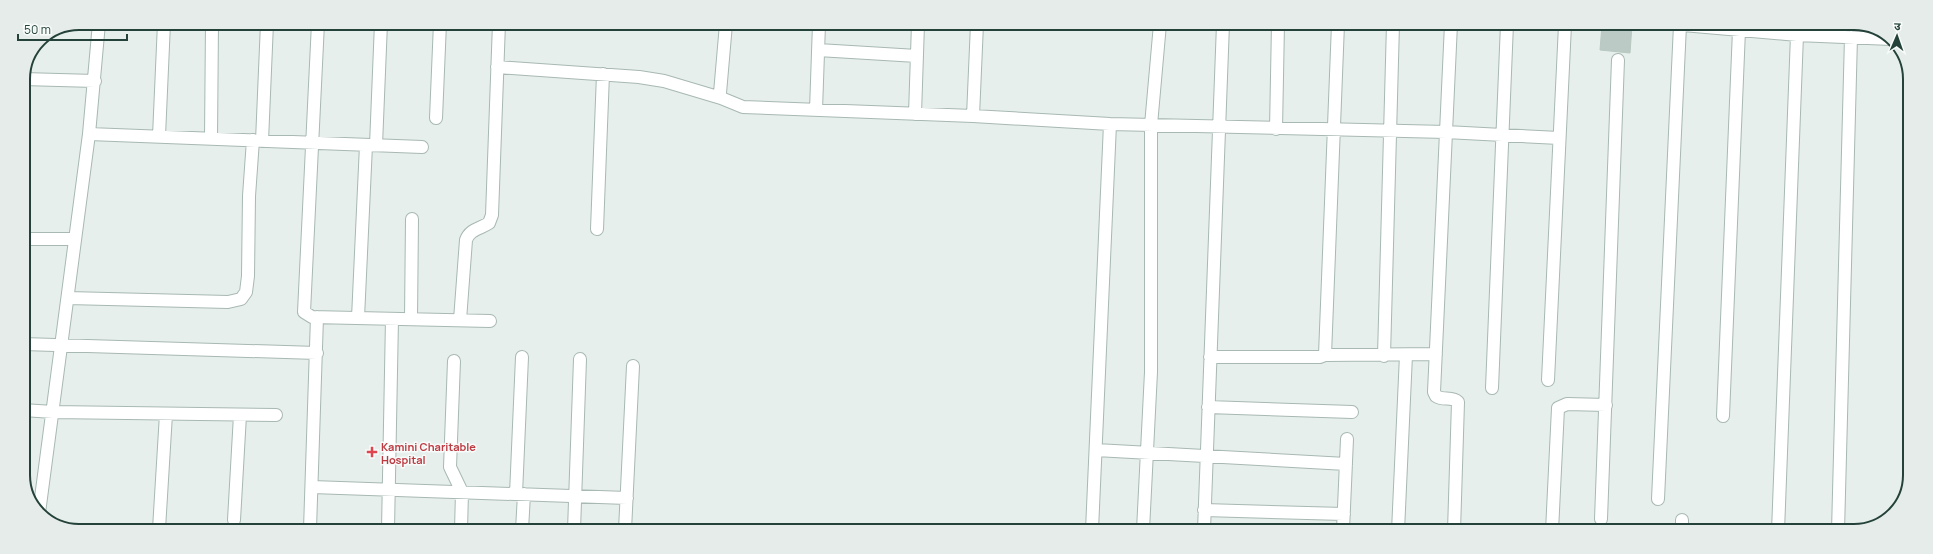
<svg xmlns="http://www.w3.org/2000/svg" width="1933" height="554" viewBox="0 0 1933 554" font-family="Manrope,'Noto Sans Devanagari',sans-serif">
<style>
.building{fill:#bbcac4;stroke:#b8c9c2}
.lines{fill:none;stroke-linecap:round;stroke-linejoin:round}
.minor-casing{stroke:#a8b8b2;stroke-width:14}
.minor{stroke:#fff;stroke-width:12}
.health-dot{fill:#e0444e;stroke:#f7fbf9;stroke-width:1.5}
.labels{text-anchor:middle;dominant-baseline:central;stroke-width:3;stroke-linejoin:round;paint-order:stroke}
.health-label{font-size:11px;font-weight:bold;fill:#be3a42;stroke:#f7fbf9;text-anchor:start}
.rim{fill:none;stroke:#24423a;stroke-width:2}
</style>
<rect width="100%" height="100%" fill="#e6efeb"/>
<path class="building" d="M 1602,25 L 1632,25 L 1630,53 L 1600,50 Z"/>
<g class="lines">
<g class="minor-casing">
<path id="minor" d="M 318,23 L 304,312 L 312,317 L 490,321
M 726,24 L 720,93 L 721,98 L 743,107 L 973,116 L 1110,124 L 1446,132 L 1559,138
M 1451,24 L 1434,392 L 1436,396 C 1443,401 1452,396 1458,402 L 1454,531
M 1683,25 L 1797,35 L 1891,39
M 818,50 L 917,56
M 497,67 L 639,77 L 664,81 L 721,98
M 23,79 L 95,81
M 816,110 L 819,24
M 915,114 L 918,24
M 973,116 L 977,24
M 436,118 L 440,23
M 1276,129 L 1278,24
M 89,134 L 422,147
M 159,136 L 164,23
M 211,138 L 212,23
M 262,141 L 267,23
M 376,145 L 381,23
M 597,229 L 603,74
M 23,239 L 75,239
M 68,298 L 228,302 L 241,299 L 246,292 L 248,276 L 249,196 L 253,140
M 358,318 L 366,145
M 411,319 L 412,219
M 460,320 L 466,240 C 470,229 480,229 489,223 L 492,215 L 499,23
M 23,344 L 317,353
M 1325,355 L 1436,354
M 1384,356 L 1393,24
M 1210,357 L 1320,357 L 1325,355 L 1338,24
M 454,361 L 450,467 L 462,492 L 461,530
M 1548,380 L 1565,25
M 1492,388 L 1507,24
M 1208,407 L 1352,412
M 23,410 L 53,412 L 276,415
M 1723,416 L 1739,30
M 1096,450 L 1346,464
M 312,487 L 627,498
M 516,494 L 522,357
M 1658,499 L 1680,25
M 1204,510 L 1344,514
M 39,513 L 89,134 L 99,23
M 1601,519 L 1618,60
M 234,520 L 240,415
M 159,529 L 166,414
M 310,529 L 317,317
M 388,529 L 392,319
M 522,530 L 524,494
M 574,530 L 580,359
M 625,530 L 633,366
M 1092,530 L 1110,124
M 1143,530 L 1151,372 L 1151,125 L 1160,24
M 1204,530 L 1223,24
M 1343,530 L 1347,439
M 1398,531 L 1406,355
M 1552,531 L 1558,408 L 1567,404 L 1606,405
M 1682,531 L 1682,520
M 1778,531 L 1797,35
M 1838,531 L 1851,37"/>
</g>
<use href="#minor" class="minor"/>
</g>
<path class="health-dot" d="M370 446h4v4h4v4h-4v4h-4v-4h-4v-4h4z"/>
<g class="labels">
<g class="health-label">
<text x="381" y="446">Kamini Charitable<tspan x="381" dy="13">Hospital</tspan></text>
</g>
</g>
<path d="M0 0H1933V554H0ZM79 30H1854A49 49 0 0 1 1903 79V475A49 49 0 0 1 1854 524H79A49 49 0 0 1 30 475V79A49 49 0 0 1 79 30Z" fill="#e6ecea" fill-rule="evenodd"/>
<path class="rim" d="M79 30H1854A49 49 0 0 1 1903 79V475A49 49 0 0 1 1854 524H79A49 49 0 0 1 30 475V79A49 49 0 0 1 79 30Z"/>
<g transform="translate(1897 36) rotate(2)" stroke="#f7fbf9" stroke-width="3" paint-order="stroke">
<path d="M0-3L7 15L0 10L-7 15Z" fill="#24423a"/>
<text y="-6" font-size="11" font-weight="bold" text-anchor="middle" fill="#24423a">उ</text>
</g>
<path d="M18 34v6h109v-6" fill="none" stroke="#24423a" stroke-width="2"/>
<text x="24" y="34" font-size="12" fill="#24423a" stroke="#f7fbf9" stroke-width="3" paint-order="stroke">50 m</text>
</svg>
